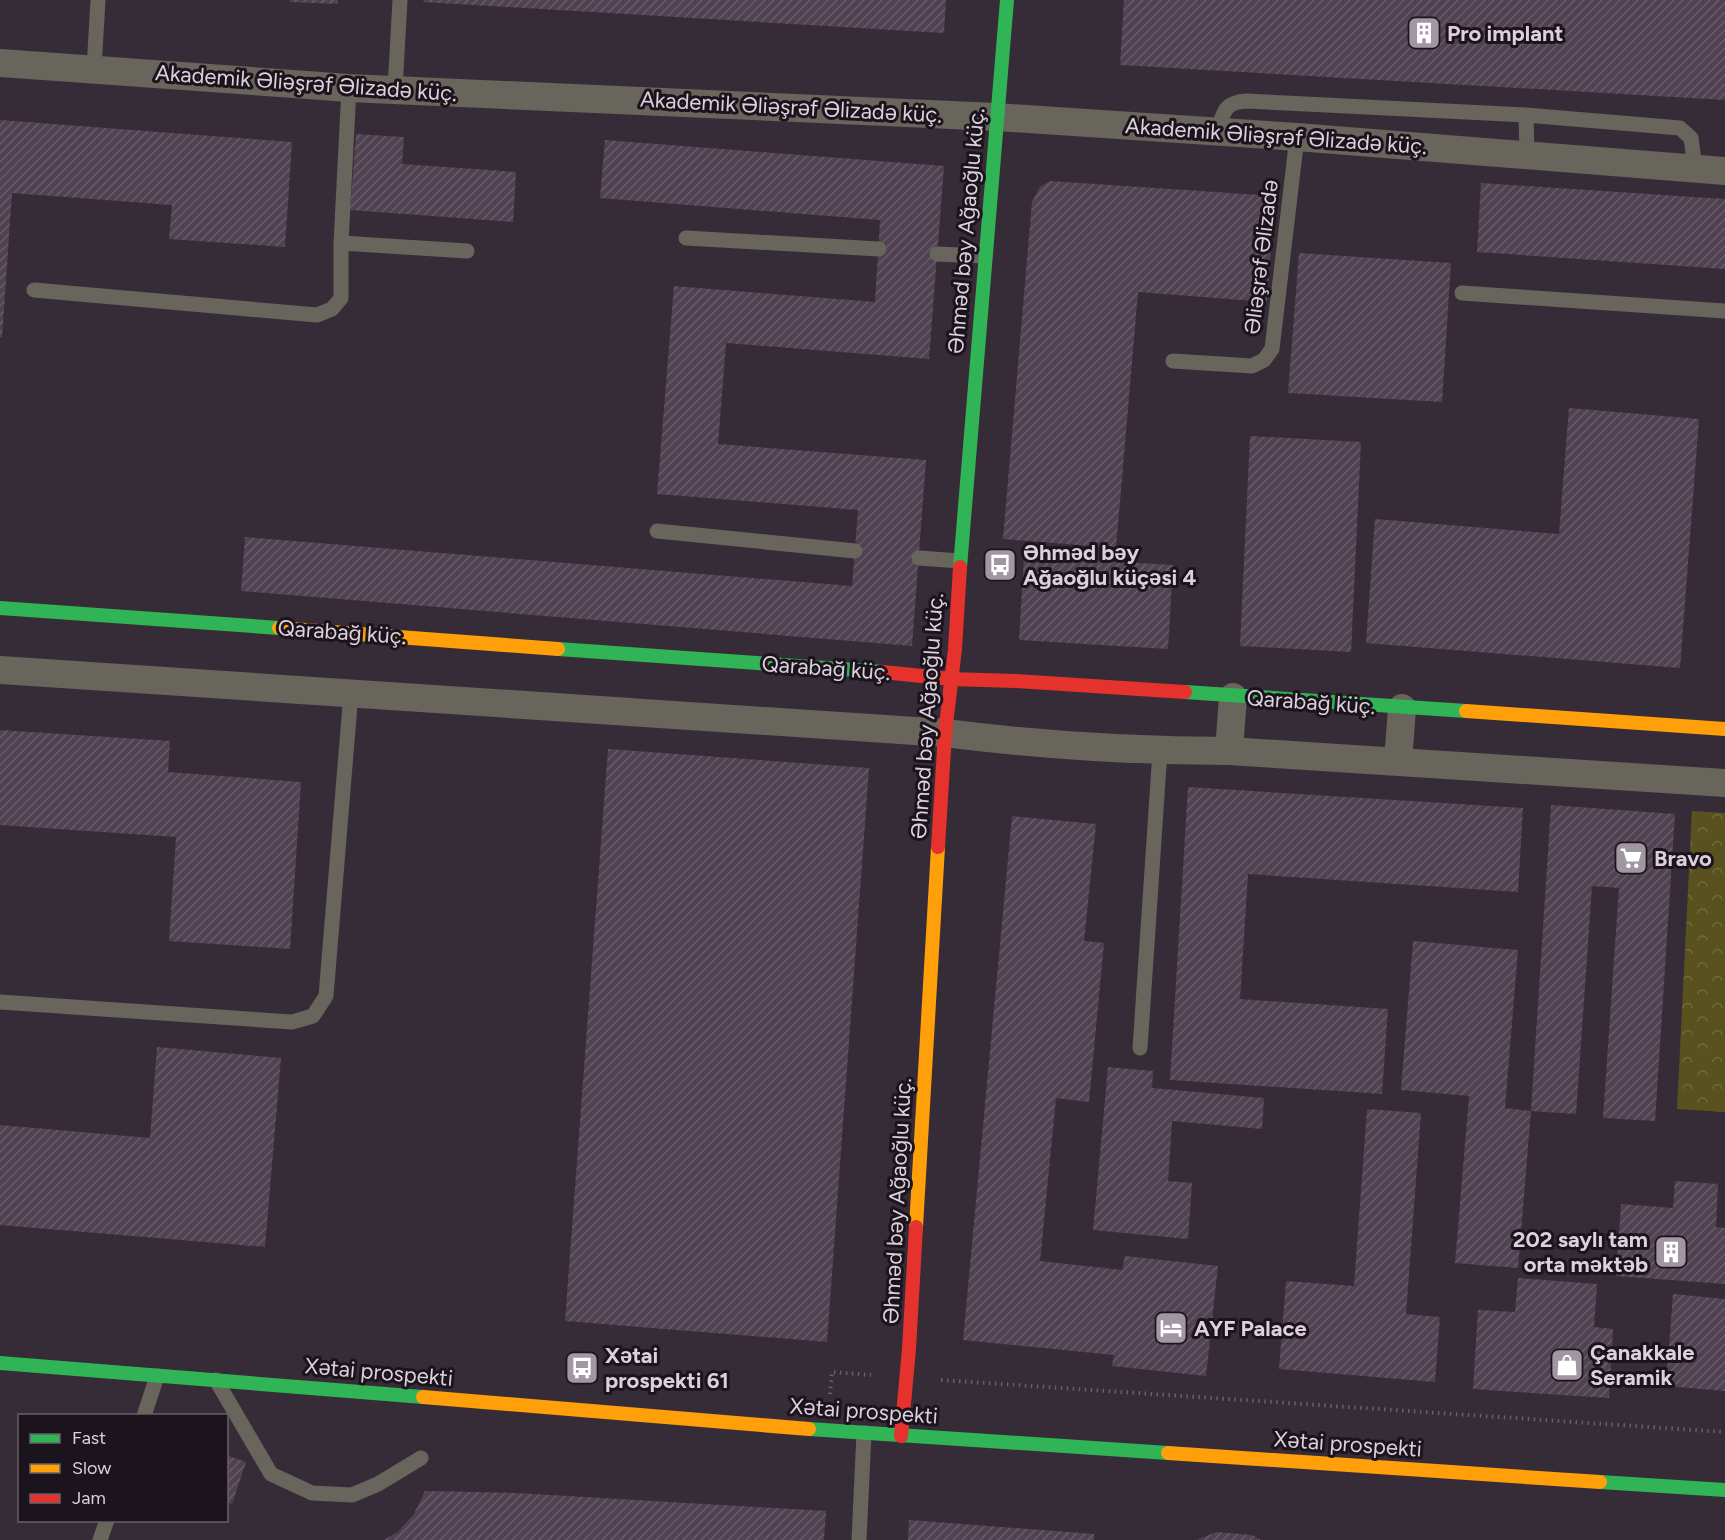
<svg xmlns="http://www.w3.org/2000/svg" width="1725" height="1540" viewBox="0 0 1725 1540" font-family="Figtree,sans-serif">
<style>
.forest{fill:url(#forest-crowns)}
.building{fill:url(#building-hatch)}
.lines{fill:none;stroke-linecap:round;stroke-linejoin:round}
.path{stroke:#66625f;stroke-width:4;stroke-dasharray:1.5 4.5;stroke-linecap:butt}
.lane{stroke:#67655c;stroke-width:15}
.street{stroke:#67655c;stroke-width:28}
.fast{stroke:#30b455;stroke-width:14}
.slow{stroke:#ff9f0a;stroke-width:14}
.jam{stroke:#e5322d;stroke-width:14}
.labels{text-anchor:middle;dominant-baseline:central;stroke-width:6;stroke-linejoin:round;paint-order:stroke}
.poi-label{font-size:22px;font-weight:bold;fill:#dbd0dc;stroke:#1c141d;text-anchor:start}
.street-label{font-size:22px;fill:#dbd0dc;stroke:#1c141d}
</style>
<defs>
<pattern id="forest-crowns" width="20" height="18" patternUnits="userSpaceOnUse" patternTransform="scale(1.5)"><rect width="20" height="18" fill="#59521f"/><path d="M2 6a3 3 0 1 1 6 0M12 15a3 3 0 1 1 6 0" fill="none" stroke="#706a3f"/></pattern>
<pattern id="building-hatch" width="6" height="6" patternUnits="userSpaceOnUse" patternTransform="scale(1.5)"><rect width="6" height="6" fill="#504251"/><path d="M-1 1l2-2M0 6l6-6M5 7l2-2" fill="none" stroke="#695c69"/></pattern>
</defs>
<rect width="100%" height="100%" fill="#362c37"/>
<path class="forest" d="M 1692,811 L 1725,813 L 1725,1112 L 1677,1109 Z"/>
<path class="building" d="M 290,0 L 338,0 L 338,4 L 290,2 Z
M 424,0 L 946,0 L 944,33 L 423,2 Z
M 1124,0 L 1725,0 L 1725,100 L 1120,65 Z
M 0,120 L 292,142 L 285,247 L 169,239 L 172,205 L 12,193 L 2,337 L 0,337 Z
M 356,134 L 404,137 L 402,164 L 516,172 L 513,222 L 350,210 Z
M 605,140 L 944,166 L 929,359 L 726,343 L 718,444 L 926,460 L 912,646 L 241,591 L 245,537 L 852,586 L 858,510 L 657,494 L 674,286 L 875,302 L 880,220 L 600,198 Z
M 1050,181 L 1275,196 L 1267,302 L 1138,292 L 1116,548 L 1003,539 L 1032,202 L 1040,187 Z
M 1481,183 L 1725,199 L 1725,269 L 1477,252 Z
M 1299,253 L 1451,263 L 1442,402 L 1288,393 Z
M 1569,408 L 1699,419 L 1680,668 L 1366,643 L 1375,519 L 1559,534 Z
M 1250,436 L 1361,442 L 1351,652 L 1240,646 Z
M 1024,556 L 1173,565 L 1168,649 L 1019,640 Z
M 0,730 L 170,741 L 168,772 L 301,782 L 290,949 L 169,941 L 176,837 L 0,825 Z
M 608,749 L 869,768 L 827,1342 L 565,1321 Z
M 1188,787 L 1523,808 L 1518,892 L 1248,874 L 1240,999 L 1388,1009 L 1382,1094 L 1170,1080 Z
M 1551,805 L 1675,814 L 1655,1121 L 1603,1118 L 1619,888 L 1592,886 L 1576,1114 L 1531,1111 Z
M 1012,816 L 1096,824 L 1084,941 L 1104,943 L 1089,1102 L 1056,1098 L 1040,1261 L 1122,1270 L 1125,1256 L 1218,1266 L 1206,1376 L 1112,1366 L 1114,1355 L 963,1340 Z
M 1413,941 L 1518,950 L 1505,1108 L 1531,1111 L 1518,1268 L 1455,1263 L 1469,1096 L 1401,1090 Z
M 157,1047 L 281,1058 L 265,1247 L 0,1225 L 0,1125 L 150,1138 Z
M 1108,1067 L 1153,1071 L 1152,1088 L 1264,1098 L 1262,1129 L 1172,1121 L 1168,1181 L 1192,1183 L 1188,1239 L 1093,1230 Z
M 1367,1109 L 1421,1113 L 1406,1314 L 1440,1317 L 1435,1382 L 1279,1369 L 1286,1281 L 1354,1286 Z
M 1675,1181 L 1718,1184 L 1716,1227 L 1725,1228 L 1725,1284 L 1616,1276 L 1621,1204 L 1673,1208 Z
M 1518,1278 L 1597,1284 L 1594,1327 L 1613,1329 L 1609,1398 L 1473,1389 L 1478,1310 L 1515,1312 Z
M 1673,1294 L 1725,1299 L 1725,1391 L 1666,1386 Z
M 226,1455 L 246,1462 L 232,1504 L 226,1502 Z
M 425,1491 L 516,1493 L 826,1511 L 824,1540 L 384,1540 L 398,1532 L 414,1514 Z
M 909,1520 L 1094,1534 L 1094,1540 L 908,1540 Z
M 1216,1532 L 1252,1535 L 1261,1540 L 1197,1540 Z"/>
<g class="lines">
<path class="path" d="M 941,1380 L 1725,1432
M 830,1394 L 832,1372 L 871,1375"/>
<path class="lane" d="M 94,69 L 98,0
M 395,89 L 400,0
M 1526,115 L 1680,128 L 1691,138 L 1695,168
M 1217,131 C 1224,111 1225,102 1247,101 L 1526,115 L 1527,155
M 686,238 L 879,249
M 341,243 L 467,251
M 937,254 L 985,256
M 34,290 L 317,315 L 332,309 L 341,298 L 341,243 L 349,88
M 1462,293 L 1725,311
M 1173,361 L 1252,366 L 1264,360 L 1272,349 L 1297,137
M 657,531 L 855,551
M 919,558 L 960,561
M 0,1002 L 292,1022 L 313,1016 L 326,996 L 351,693
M 1140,1048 L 1160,751
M 216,1380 L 271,1474 L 312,1493 L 352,1495 L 378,1484 L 421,1458
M 144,1416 L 157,1376
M 100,1540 L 107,1520
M 859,1540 L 864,1433"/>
<path class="street" d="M 0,63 L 349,88 L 996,117 L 1297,137 L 1725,171
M 0,670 L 945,733 C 1039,745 1134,751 1229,751 L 1725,783
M 1229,751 L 1233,697
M 1398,762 L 1402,708"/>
<path class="fast" d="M 960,567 L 1007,0
M 0,608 L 279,628
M 558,649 L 883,672
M 1185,692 L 1466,711
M 0,1363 L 423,1397
M 809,1429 L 1168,1453
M 1600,1482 L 1725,1490"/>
<path class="slow" d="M 279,628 L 558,649
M 1466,711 L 1725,729
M 916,1227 L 938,847
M 423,1397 L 809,1429
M 1168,1453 L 1600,1482"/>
<path class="jam" d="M 883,672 L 951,679 L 1015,681 L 1185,692
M 938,847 L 945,733 L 955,649 L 960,567
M 901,1436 L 909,1349 L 916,1227"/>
</g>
<defs>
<g id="building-square" transform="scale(1.725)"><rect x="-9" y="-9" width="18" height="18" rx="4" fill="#a197a2" stroke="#1c141d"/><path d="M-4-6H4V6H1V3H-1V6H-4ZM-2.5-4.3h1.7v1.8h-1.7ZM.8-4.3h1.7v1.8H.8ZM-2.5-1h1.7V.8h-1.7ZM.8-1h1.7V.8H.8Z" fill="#fff"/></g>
<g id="bus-square" transform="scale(1.725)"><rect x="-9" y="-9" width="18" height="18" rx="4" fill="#a197a2" stroke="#1c141d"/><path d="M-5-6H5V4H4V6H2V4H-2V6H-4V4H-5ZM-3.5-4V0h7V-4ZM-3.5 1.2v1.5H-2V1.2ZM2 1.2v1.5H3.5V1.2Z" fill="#fff"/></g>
<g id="supermarket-square" transform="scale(1.725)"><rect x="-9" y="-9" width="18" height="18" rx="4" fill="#a197a2" stroke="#1c141d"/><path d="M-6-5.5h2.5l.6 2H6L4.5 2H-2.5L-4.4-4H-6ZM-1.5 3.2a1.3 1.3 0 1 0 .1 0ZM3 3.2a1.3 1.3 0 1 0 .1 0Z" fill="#fff"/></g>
<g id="hotel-square" transform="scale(1.725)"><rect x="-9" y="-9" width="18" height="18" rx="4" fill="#a197a2" stroke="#1c141d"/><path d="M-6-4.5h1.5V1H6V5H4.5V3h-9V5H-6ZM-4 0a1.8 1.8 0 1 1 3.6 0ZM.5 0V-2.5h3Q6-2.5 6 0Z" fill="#fff"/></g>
<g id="shop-square" transform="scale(1.725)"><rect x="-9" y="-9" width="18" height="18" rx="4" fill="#a197a2" stroke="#1c141d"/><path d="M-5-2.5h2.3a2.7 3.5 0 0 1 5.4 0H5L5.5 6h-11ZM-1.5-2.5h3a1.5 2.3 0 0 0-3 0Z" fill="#fff"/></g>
</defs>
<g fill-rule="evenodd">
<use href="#building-square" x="1424" y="33"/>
<use href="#bus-square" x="1000" y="565"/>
<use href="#supermarket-square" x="1631" y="858"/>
<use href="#building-square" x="1671" y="1252"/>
<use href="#hotel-square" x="1171" y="1328"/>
<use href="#shop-square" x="1567" y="1365"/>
<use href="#bus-square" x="582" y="1368"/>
</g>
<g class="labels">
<g class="poi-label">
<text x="1447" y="33">Pro implant</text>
<text x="1023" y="552">Əhməd bəy<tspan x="1023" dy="25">Ağaoğlu küçəsi 4</tspan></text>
<text x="1654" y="858">Bravo</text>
<text x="1648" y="1239" text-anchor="end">202 saylı tam<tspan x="1648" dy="25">orta məktəb</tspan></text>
<text x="1194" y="1328">AYF Palace</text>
<text x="1590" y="1352">Çanakkale<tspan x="1590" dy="25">Seramik</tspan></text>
<text x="605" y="1355">Xətai<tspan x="605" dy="25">prospekti 61</tspan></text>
</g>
<g class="street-label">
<text transform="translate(306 83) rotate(4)">Akademik Əliəşrəf Əlizadə küç.</text>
<text transform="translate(791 107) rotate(3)">Akademik Əliəşrəf Əlizadə küç.</text>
<text transform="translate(1276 136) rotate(4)">Akademik Əliəşrəf Əlizadə küç.</text>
<text transform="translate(966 231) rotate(-85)">Əhməd bəy Ağaoğlu küç.</text>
<text transform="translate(1261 257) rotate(-83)">Əliəşrəf Əlizadə</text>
<text transform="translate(342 632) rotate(4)">Qarabağ küç.</text>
<text transform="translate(826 668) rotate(4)">Qarabağ küç.</text>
<text transform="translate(1311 702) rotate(4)">Qarabağ küç.</text>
<text transform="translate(927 716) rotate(-86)">Əhməd bəy Ağaoğlu küç.</text>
<text transform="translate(897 1201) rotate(-87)">Əhməd bəy Ağaoğlu küç.</text>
<text transform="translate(379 1372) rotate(5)">Xətai prospekti</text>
<text transform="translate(864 1411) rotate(4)">Xətai prospekti</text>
<text transform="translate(1348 1444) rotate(4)">Xətai prospekti</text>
</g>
</g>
<rect x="18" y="1414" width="210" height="108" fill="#1c141d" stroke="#685f69" stroke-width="1.5"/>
<rect x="30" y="1434" width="30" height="9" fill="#30b455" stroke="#685f69" stroke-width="1.5"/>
<text x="72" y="1444" font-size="18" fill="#dbd0dc">Fast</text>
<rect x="30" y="1464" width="30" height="9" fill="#ff9f0a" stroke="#685f69" stroke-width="1.5"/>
<text x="72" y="1474" font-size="18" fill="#dbd0dc">Slow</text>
<rect x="30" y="1494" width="30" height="9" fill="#e5322d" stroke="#685f69" stroke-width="1.5"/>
<text x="72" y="1504" font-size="18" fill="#dbd0dc">Jam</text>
</svg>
